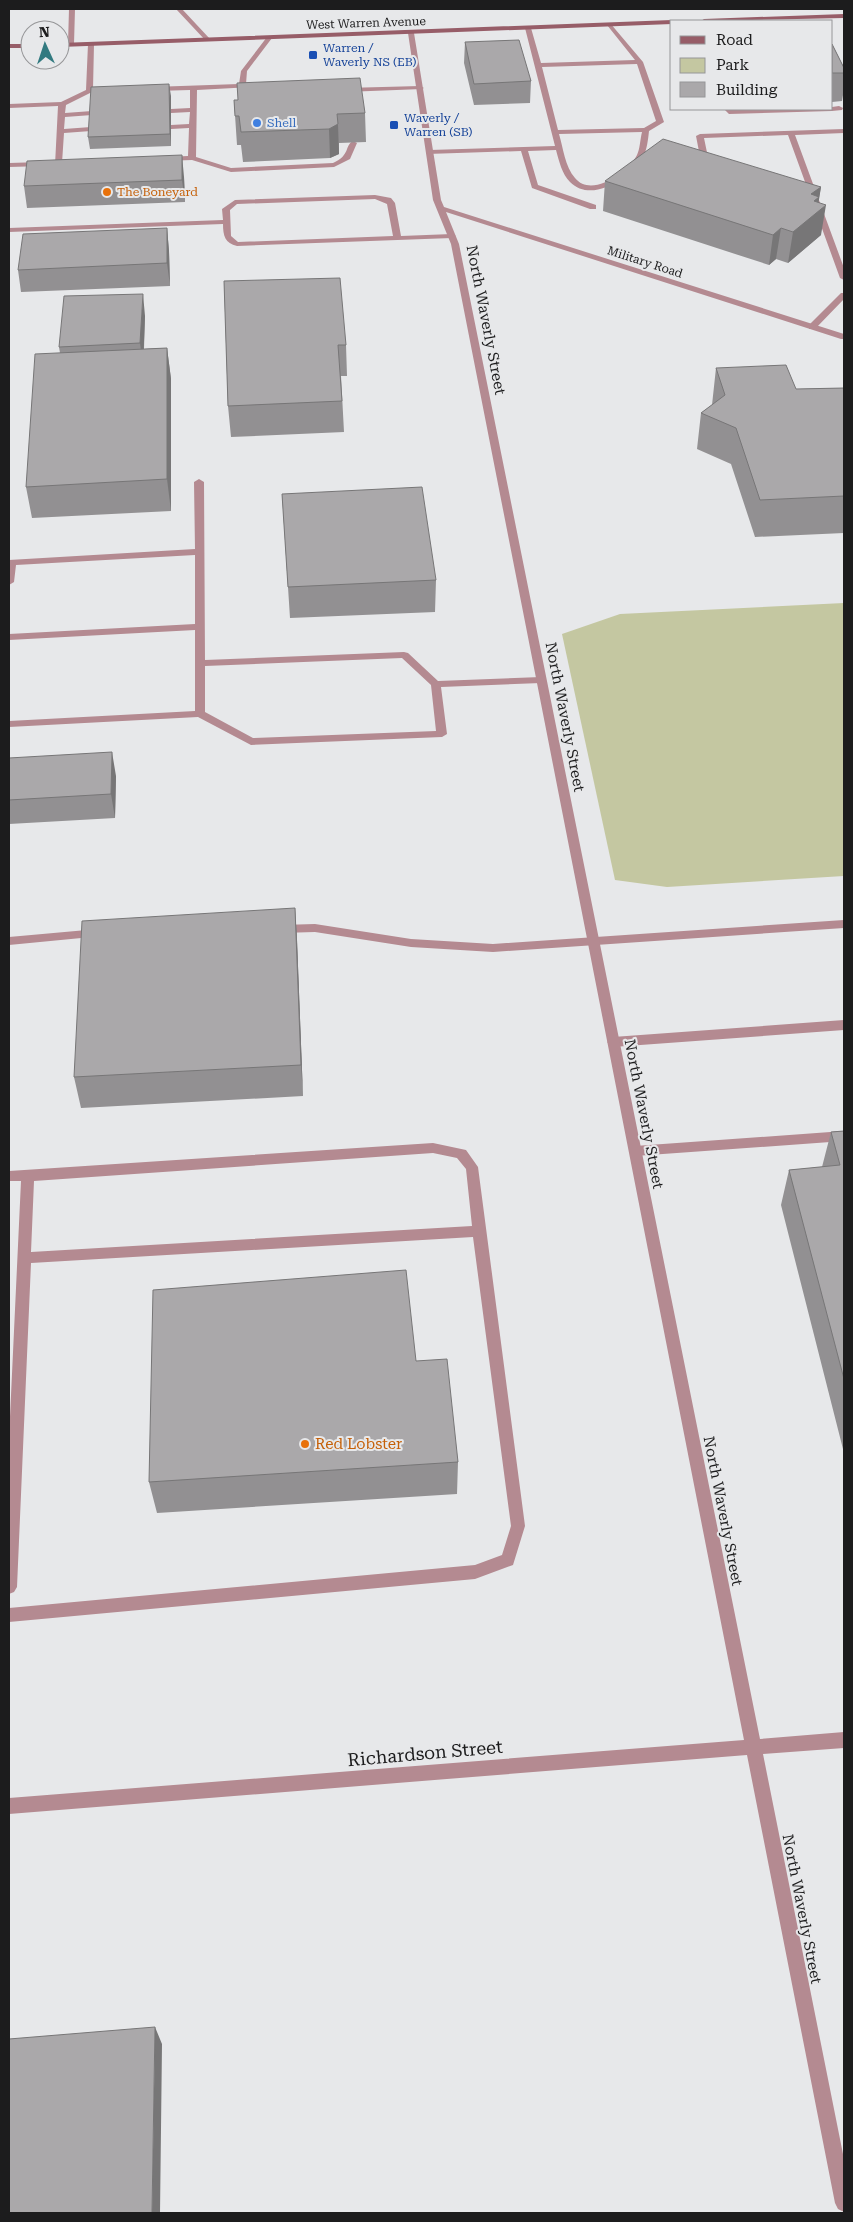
<svg xmlns="http://www.w3.org/2000/svg" width="853" height="2222" viewBox="0 0 853 2222" font-family="'Roboto Serif',serif">
<style>
.green{fill:#c4c7a1}
.lines{fill:none;stroke-linecap:round;stroke-linejoin:round}
.lane{fill:#b48a91;fill-rule:evenodd}
.street{fill:#b48a91;fill-rule:evenodd}
.secondary{fill:#975d68;fill-rule:evenodd}
.wall{fill:#929092}
.shaded-wall{fill:#777677}
.building{fill:#aaa8aa;stroke:#777677}
.transit-dot{fill:#1a4fb4;stroke:#e7e8ea;stroke-width:2}
.shop-dot{fill:#3f7fe0;stroke:#e7e8ea;stroke-width:2}
.food-dot{fill:#e8710a;stroke:#e7e8ea;stroke-width:2}
.labels{text-anchor:middle;dominant-baseline:central;stroke-width:4;stroke-linejoin:round;paint-order:stroke}
.far-street-label{font-size:12px;fill:#1c1c1d;stroke:#e7e8ea}
.far-transit-label{font-size:12px;fill:#164399;stroke:#e7e8ea;text-anchor:start}
.far-shop-label{font-size:12px;fill:#366cbe;stroke:#e7e8ea;text-anchor:start}
.far-food-label{font-size:12px;fill:#c56008;stroke:#e7e8ea;text-anchor:start}
.street-label{font-size:15px;fill:#1c1c1d;stroke:#e7e8ea}
.food-label{font-size:15px;fill:#c56008;stroke:#e7e8ea;text-anchor:start}
.near-street-label{font-size:18px;fill:#1c1c1d;stroke:#e7e8ea}
</style>
<rect width="100%" height="100%" fill="#e7e8ea"/>
<path class="green" d="M 844,603 L 844,876 L 667,887 L 615,880 L 562,634 L 620,614 Z"/>
<g class="lines">
<path class="lane" d="M 69,9 L 75,9 L 74,44 L 71,46 L 68,44 Z
M 176,9 L 182,9 L 210,39 L 210,41 L 206,41 Z
M 610,23 L 643,62 L 664,122 L 649,131 C 648,140 647,150 643,157 C 630,178 592,204 570,182 C 562,174 559,161 556,150 L 528,151 L 538,185 L 596,205 L 596,209 L 590,209 L 532,188 L 521,151 L 427,154 L 426,152 L 430,150 L 555,146 L 525,28 L 528,26 L 531,28 L 541,63 L 635,60 L 607,25 ZM 637,64 L 656,121 L 644,128 L 558,130 L 542,67 ZM 642,132 C 640,140 640,149 637,155 C 628,173 591,198 575,178 C 565,167 563,147 559,134 Z
M 267,37 L 272,38 L 247,71 L 246,84 L 252,85 L 252,87 L 197,90 L 196,157 L 231,168 L 333,163 C 351,155 344,146 353,141 L 357,143 L 350,159 L 334,167 L 231,172 L 192,160 L 163,161 L 163,157 L 166,157 L 188,156 L 189,128 L 171,129 L 167,127 L 171,125 L 189,124 L 190,112 L 171,113 L 167,111 L 171,109 L 190,108 L 190,90 L 155,91 L 151,89 L 152,87 L 239,84 L 241,71 Z
M 91,42 L 94,44 L 93,89 L 107,88 L 111,90 L 107,92 L 90,93 L 66,105 L 65,113 L 92,111 L 96,113 L 92,115 L 65,117 L 64,129 L 91,127 L 95,129 L 91,131 L 64,133 L 62,163 L 55,165 L 58,106 L 9,108 L 9,104 L 61,102 L 86,90 L 88,44 Z
M 420,86 L 424,88 L 422,89 L 345,92 L 341,90 L 345,88 Z
M 839,106 L 843,108 L 842,110 L 832,111 L 729,114 L 724,109 L 832,109 L 832,107 Z
M 844,129 L 844,133 L 795,135 L 844,268 L 844,280 L 840,278 L 788,135 L 704,138 L 710,167 L 706,169 L 702,167 L 696,136 L 700,134 Z
M 41,162 L 45,164 L 44,166 L 9,167 L 9,163 Z
M 375,195 L 391,198 L 395,203 L 401,236 L 452,234 L 456,236 L 452,238 L 237,246 C 225,243 223,236 223,224 L 9,232 L 9,228 L 223,220 L 222,209 L 235,200 ZM 375,199 L 387,204 L 393,236 L 238,242 L 231,236 L 230,210 L 237,204 Z
M 841,293 L 844,293 L 844,299 L 815,329 L 809,329 L 809,325 Z
M 199,479 L 204,482 L 205,660 L 404,652 L 408,653 L 438,681 L 541,677 L 546,680 L 541,683 L 441,687 L 447,734 L 442,737 L 251,745 L 198,717 L 9,727 L 9,721 L 195,711 L 195,630 L 9,640 L 9,634 L 195,624 L 195,555 L 16,565 L 14,582 L 9,585 L 9,560 L 195,549 L 194,482 ZM 402,658 L 431,685 L 436,731 L 253,738 L 205,712 L 205,666 Z
M 844,920 L 844,928 L 493,952 L 411,947 L 315,932 L 281,933 L 275,929 L 281,925 L 315,924 L 411,939 L 493,944 Z
M 98,929 L 102,930 L 104,933 L 102,936 L 9,945 L 9,937 Z
M 844,1020 L 844,1030 L 613,1047 L 607,1042 L 613,1037 Z
M 844,1131 L 844,1141 L 635,1156 L 631,1155 L 629,1151 L 631,1147 L 635,1146 Z
M 433,1143 L 466,1150 L 478,1167 L 525,1526 L 513,1565 L 475,1579 L 9,1622 L 9,1608 L 475,1565 L 502,1555 L 511,1526 L 473,1237 L 31,1263 L 17,1587 L 14,1592 L 9,1594 L 9,1438 L 21,1181 L 9,1181 L 9,1171 ZM 433,1153 L 457,1158 L 466,1169 L 472,1226 L 31,1252 L 34,1181 Z"/>
<path class="street" d="M 411,31 L 414,33 L 441,200 L 444,207 L 844,334 L 844,339 L 841,339 L 446,212 L 459,244 L 760,1739 L 844,1732 L 844,1748 L 763,1754 L 844,2159 L 844,2212 L 838,2209 L 835,2203 L 747,1755 L 9,1814 L 9,1798 L 744,1740 L 451,244 L 433,200 L 408,33 Z"/>
<path class="secondary" d="M 844,14 L 844,18 L 701,21 L 704,19 Z
M 672,21 L 672,24 L 60,47 L 60,43 L 672,20 L 675,21 Z
M 9,44 L 30,44 L 30,48 L 9,48 Z"/>
</g>
<path class="wall" d="M 465,42 L 531,81 L 530,103 L 474,105 L 464,63 Z
M 832,44 L 844,68 L 844,89 L 842,101 L 832,102 Z
M 171,96 L 171,146 L 90,149 L 88,137 Z
M 234,100 L 365,113 L 366,142 L 339,143 L 339,154 L 330,158 L 243,162 L 241,145 L 237,145 Z
M 184,177 L 185,202 L 27,208 L 24,186 Z
M 605,181 L 821,187 L 818,203 L 821,235 L 788,263 L 776,259 L 769,265 L 603,211 Z
M 167,228 L 169,251 L 170,286 L 21,292 L 18,270 Z
M 224,281 L 346,345 L 347,376 L 341,376 L 344,432 L 231,437 L 228,406 Z
M 145,316 L 144,349 L 167,348 L 171,379 L 171,511 L 32,518 L 26,487 L 60,353 L 59,347 Z
M 716,368 L 796,389 L 844,388 L 844,533 L 755,537 L 731,464 L 697,449 L 701,413 L 712,405 Z
M 282,494 L 436,580 L 435,612 L 290,618 Z
M 9,758 L 116,776 L 115,818 L 9,824 Z
M 295,908 L 297,940 L 303,1096 L 81,1108 L 74,1077 Z
M 844,1131 L 844,1453 L 781,1205 L 789,1170 L 822,1167 L 831,1132 Z
M 416,1361 L 458,1462 L 457,1494 L 157,1513 L 149,1482 Z"/>
<path class="shaded-wall" d="M 169,84 L 171,96 L 171,146 L 170,134 Z
M 338,124 L 339,154 L 330,158 L 329,129 Z
M 182,155 L 184,177 L 185,202 L 182,180 Z
M 821,187 L 817,212 L 826,205 L 821,235 L 788,263 L 793,232 L 811,194 Z
M 167,228 L 169,251 L 170,286 L 167,263 Z
M 781,228 L 776,259 L 769,265 L 773,235 Z
M 143,294 L 145,316 L 143,366 L 140,343 Z
M 167,348 L 171,379 L 171,511 L 167,479 Z
M 112,752 L 116,776 L 115,818 L 111,794 Z
M 295,908 L 297,940 L 303,1096 L 301,1065 Z
M 155,2027 L 162,2044 L 160,2213 L 152,2213 Z"/>
<path class="building" d="M 519,40 L 531,81 L 474,84 L 465,42 Z
M 832,44 L 844,68 L 844,73 L 832,73 Z
M 360,78 L 365,113 L 337,114 L 338,124 L 329,129 L 241,132 L 239,116 L 235,116 L 234,100 L 238,100 L 237,83 Z
M 169,84 L 170,134 L 88,137 L 91,87 Z
M 663,139 L 821,187 L 811,194 L 819,197 L 814,201 L 826,205 L 793,232 L 781,228 L 773,235 L 605,181 Z
M 182,155 L 182,180 L 24,186 L 27,161 Z
M 167,228 L 167,263 L 18,270 L 23,234 Z
M 340,278 L 346,345 L 338,345 L 342,401 L 228,406 L 224,281 Z
M 143,294 L 140,343 L 59,347 L 64,296 Z
M 167,348 L 167,479 L 26,487 L 35,354 Z
M 786,365 L 796,389 L 844,388 L 844,496 L 760,500 L 736,428 L 701,413 L 725,395 L 716,368 Z
M 422,487 L 436,580 L 288,587 L 282,494 Z
M 112,752 L 111,794 L 9,800 L 9,758 Z
M 295,908 L 301,1065 L 74,1077 L 82,921 Z
M 844,1131 L 844,1379 L 789,1170 L 840,1165 L 831,1132 Z
M 406,1270 L 416,1361 L 447,1359 L 458,1462 L 149,1482 L 153,1290 Z
M 155,2027 L 152,2213 L 9,2213 L 9,2039 Z"/>
<g class="transit-dot">
<rect x="308" y="50" width="10" height="10" rx="2.5"/>
<rect x="389" y="120" width="10" height="10" rx="2.5"/>
</g>
<circle class="shop-dot" cx="257" cy="123" r="5"/>
<g class="food-dot">
<circle cx="107" cy="192" r="5"/>
<circle cx="305" cy="1444" r="5"/>
</g>
<g class="labels">
<g class="far-street-label">
<text transform="translate(366 23) rotate(-2)">West Warren Avenue</text>
<text transform="translate(645 262) rotate(18)">Military Road</text>
</g>
<g class="far-transit-label">
<text x="323" y="48">Warren /<tspan x="323" dy="14">Waverly NS (EB)</tspan></text>
<text x="404" y="118">Waverly /<tspan x="404" dy="14">Warren (SB)</tspan></text>
</g>
<g class="far-shop-label">
<text x="267" y="123">Shell</text>
</g>
<g class="far-food-label">
<text x="117" y="192">The Boneyard</text>
</g>
<g class="street-label">
<text transform="translate(486 320) rotate(79)">North Waverly Street</text>
<text transform="translate(565 717) rotate(79)">North Waverly Street</text>
<text transform="translate(644 1114) rotate(79)">North Waverly Street</text>
<text transform="translate(723 1511) rotate(79)">North Waverly Street</text>
<text transform="translate(802 1909) rotate(79)">North Waverly Street</text>
</g>
<g class="food-label">
<text x="315" y="1444">Red Lobster</text>
</g>
<g class="near-street-label">
<text transform="translate(425 1753) rotate(-5)">Richardson Street</text>
</g>
</g>
<rect width="853" height="2222" fill="none" stroke="#1c1c1d" stroke-width="20"/>
<rect x="670" y="20" width="162" height="90" fill="#e7e8ea" stroke="#969698"/>
<rect x="680" y="36" width="25" height="8" fill="#975d68" stroke="#969698"/>
<text x="716" y="45" font-size="15" fill="#1c1c1d">Road</text>
<rect x="680" y="58" width="25" height="15" fill="#c4c7a1" stroke="#969698"/>
<text x="716" y="70" font-size="15" fill="#1c1c1d">Park</text>
<rect x="680" y="82" width="25" height="15" fill="#aaa8aa" stroke="#969698"/>
<text x="716" y="95" font-size="15" fill="#1c1c1d">Building</text>
<g transform="translate(45 45) rotate(357)"><circle r="24" fill="#e7e8ea" stroke="#969698"/>
<path d="M0-4L9 19L0 12L-9 19Z" fill="#327a80"/>
<text y="-8" font-size="14" font-weight="bold" text-anchor="middle" fill="#1c1c1d">N</text>
</g>
</svg>
